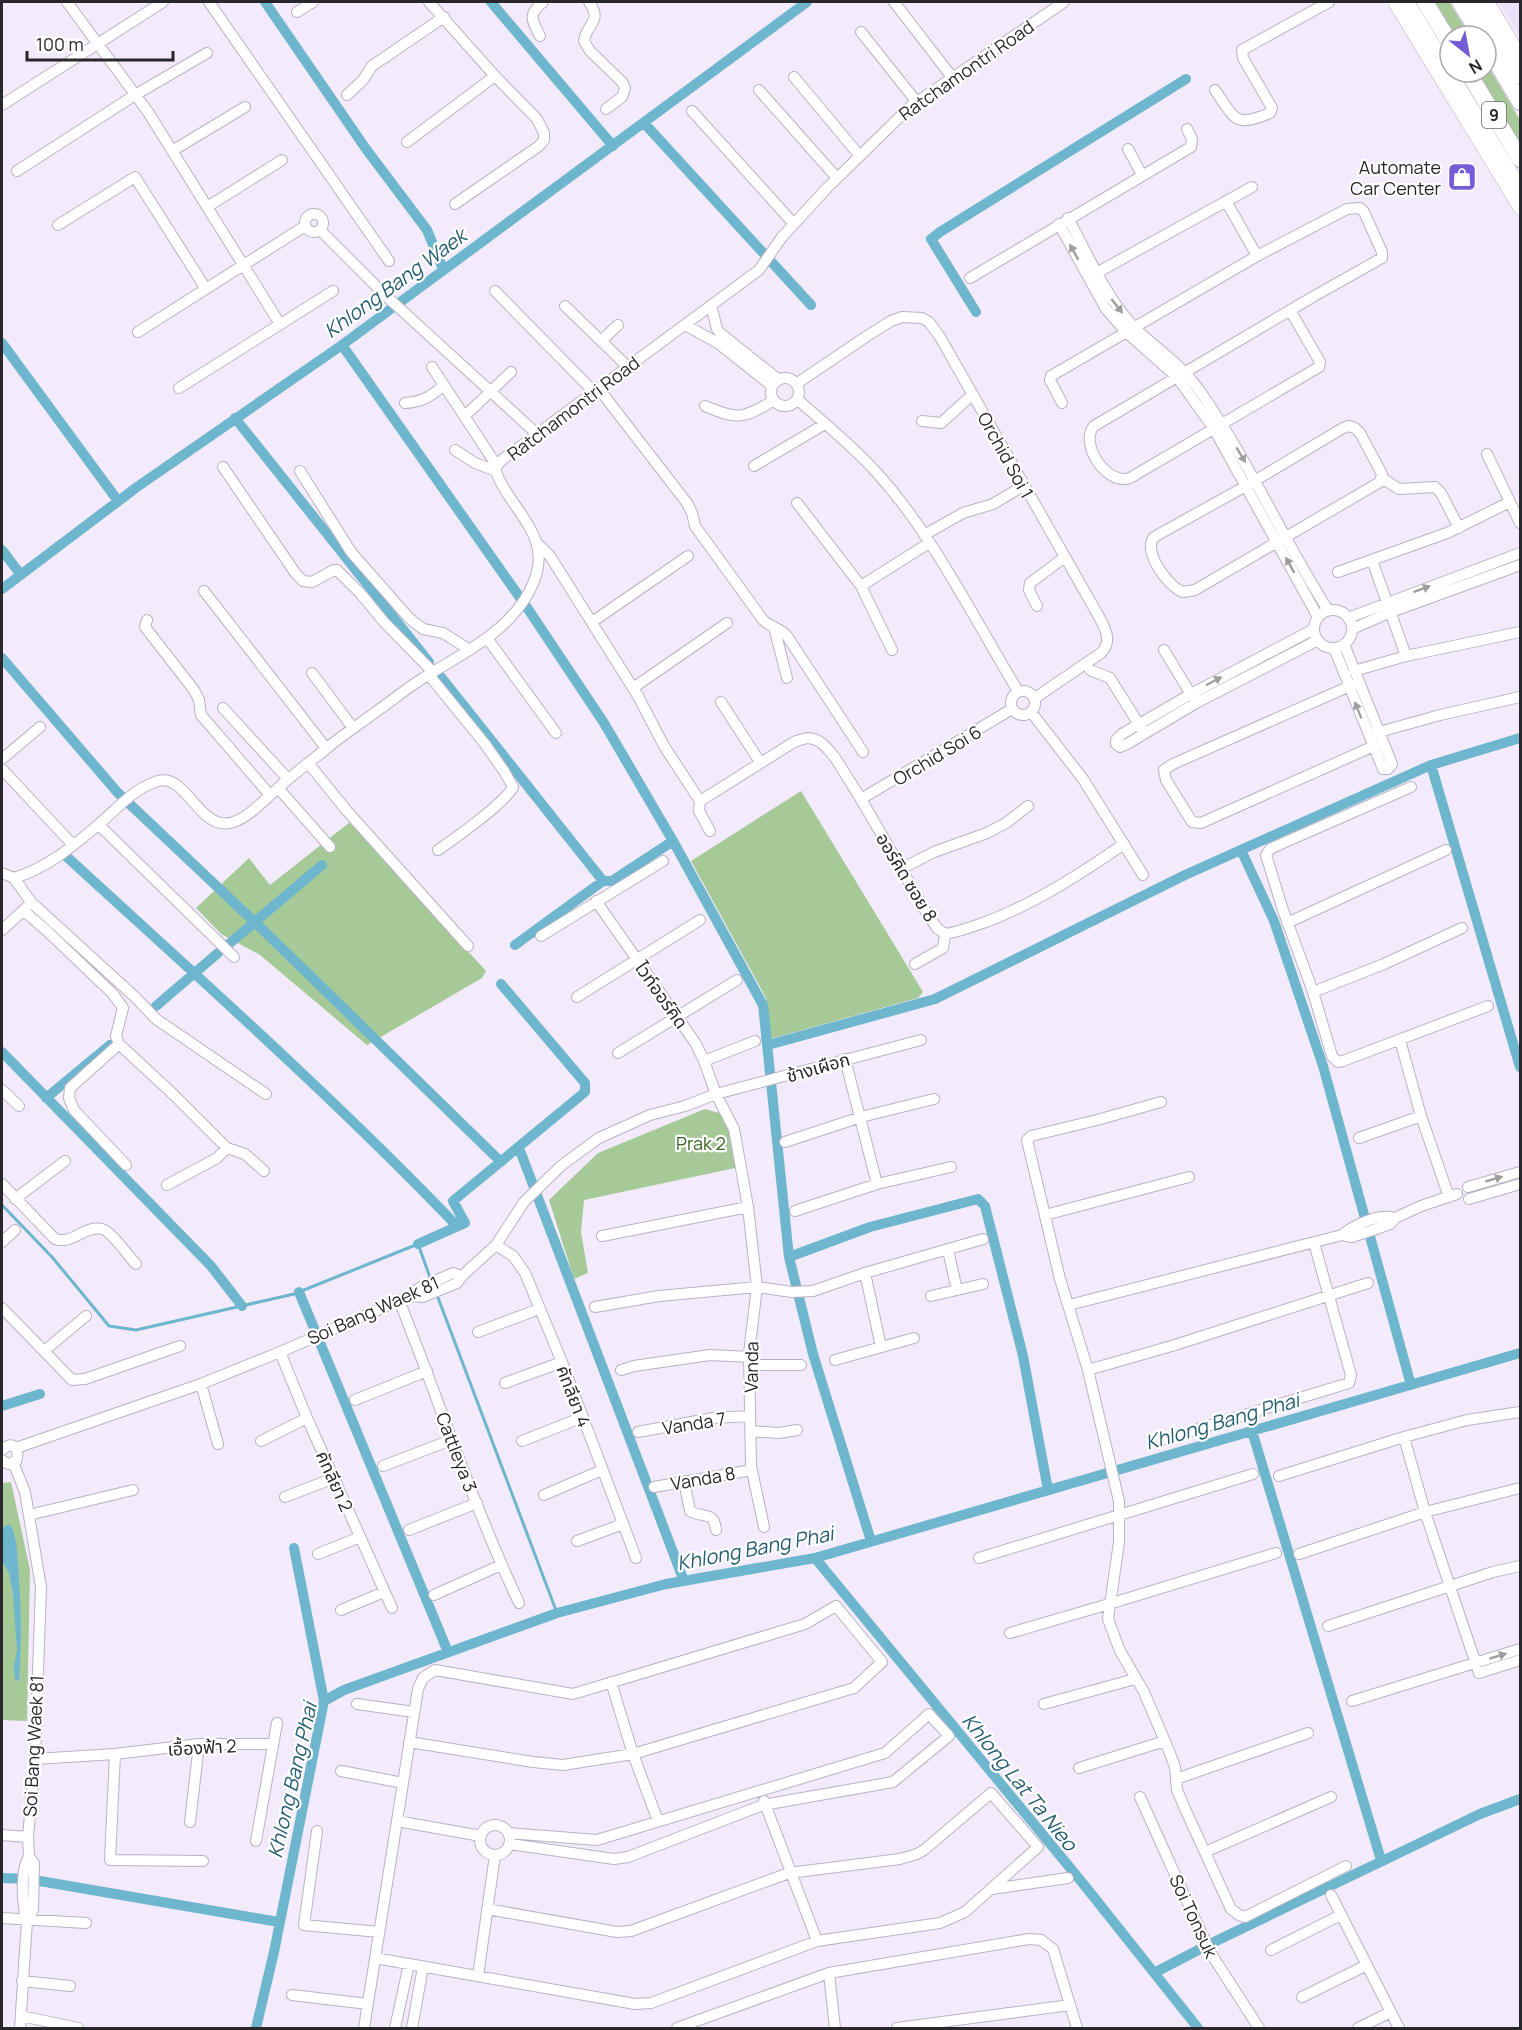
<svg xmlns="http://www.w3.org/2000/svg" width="1522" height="2030" viewBox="0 0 1522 2030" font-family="Manrope,'Noto Sans Thai',sans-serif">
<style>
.built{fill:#ede1f9}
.green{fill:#a6c998}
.water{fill:#6eb5ce}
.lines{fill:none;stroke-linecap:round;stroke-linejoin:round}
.stream{stroke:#6eb5ce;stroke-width:3}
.canal{stroke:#6eb5ce;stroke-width:10}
.minor-casing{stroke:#bab2c2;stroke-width:12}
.major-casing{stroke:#bab2c2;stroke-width:15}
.highway-casing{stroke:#bab2c2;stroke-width:18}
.minor{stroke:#fff;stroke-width:10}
.major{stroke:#fff;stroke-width:14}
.highway{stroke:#fff;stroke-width:16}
.oneway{fill:#9f9da0}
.labels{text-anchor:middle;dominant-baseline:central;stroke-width:4.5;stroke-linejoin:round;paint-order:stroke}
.shield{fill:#fff;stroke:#69676b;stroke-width:1.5}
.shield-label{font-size:16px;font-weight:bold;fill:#29262c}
.street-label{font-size:18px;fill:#29262c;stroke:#fff}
.poi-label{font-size:18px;fill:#29262c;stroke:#fff;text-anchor:end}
.park-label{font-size:18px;fill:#386421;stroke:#fff}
.water-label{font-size:20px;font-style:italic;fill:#255e71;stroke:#fff}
</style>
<rect width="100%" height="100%" fill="#f3ebfb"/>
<path class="built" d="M 1499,2 L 1520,2 L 1520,37 Z"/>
<path class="green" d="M 1435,2 L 1449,2 L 1470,36 L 1456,36 Z
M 1486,63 L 1520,120 L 1520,144 L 1477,72 L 1486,72 Z
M 801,791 L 923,992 L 918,998 L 770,1039 L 766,998 L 691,861 Z
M 350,822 L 486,971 L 482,978 L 367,1045 L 260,955 L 221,934 L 196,908 L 249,858 L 270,885 Z
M 705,1109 L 723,1114 L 736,1135 L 740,1167 L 584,1200 L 581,1232 L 588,1273 L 574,1279 L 549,1200 L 598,1153 Z
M 11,1482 L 30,1570 L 27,1721 L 2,1720 L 2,1483 Z"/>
<path class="water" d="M 10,1524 C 17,1537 17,1551 18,1565 C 21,1604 22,1642 19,1681 L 15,1679 L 14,1666 L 17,1650 L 13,1594 L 9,1573 L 2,1561 L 2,1528 Z"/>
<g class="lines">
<path class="stream" d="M 2,1205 L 52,1257 L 109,1326 L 136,1330 L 294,1294 L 418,1244 L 431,1280
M 437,1295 L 557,1613"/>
<path class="canal" d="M 265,2 L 366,149 L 427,230 L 443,269
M 491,2 L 613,146
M 644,123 L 811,305
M 976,312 L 931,239 L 940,232 L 1186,79
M 2,343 L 118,501
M 342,345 L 528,609 L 604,723 L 673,841 L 763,1005 L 789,1257 L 813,1354 L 871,1541
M 235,418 L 429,662
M 2,550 L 21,575
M 2,589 L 137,487 L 342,345 L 807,2
M 2,658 L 118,793 L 261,928 L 501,1162
M 441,677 L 603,881 L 612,881 L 673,841
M 1431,765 L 1520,1067
M 1241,850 L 1274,921 L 1323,1066 L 1411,1385
M 67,857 C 199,978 333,1097 457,1226
M 230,943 L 322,865
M 515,945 L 603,881
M 156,1006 L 218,953
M 768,1045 L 935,999 L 1185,875 L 1431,765 L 1520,738
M 2,1052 L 211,1266 L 242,1306
M 46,1098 L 110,1045
M 519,1148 L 684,1581
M 418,1244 L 465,1223 L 453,1201 L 585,1092 L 585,1083 L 501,984
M 789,1257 L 870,1227 L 978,1199 L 985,1206 L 1023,1356 L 1048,1490
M 299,1292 L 448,1652
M 2,1406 L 40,1394
M 1252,1431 L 1381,1860
M 294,1548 L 324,1701
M 815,1558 L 1085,1886 L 1198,2028
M 2,1878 L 28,1879 L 279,1922
M 1214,1942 L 1480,1814 L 1520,1799
M 1154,1973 L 1200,1949
M 256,2028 L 274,1952 L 324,1701 L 344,1690 L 557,1613 L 666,1584 L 815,1558 L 1520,1353"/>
<g class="minor-casing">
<path id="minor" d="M 67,2 L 148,112 L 280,324
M 209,2 L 389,261
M 429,2 L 495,76 L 537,119 L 544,133 L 544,140 L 539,146 L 455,204
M 589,2 C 603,22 587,22 584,41 L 590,51 L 622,82 L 625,88 L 622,97 L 606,109
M 894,2 L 952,77
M 297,12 L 313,2
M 861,32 L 916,101
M 540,36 C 532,20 527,15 543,2
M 794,77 L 859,155
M 759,90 L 837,178
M 1215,90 C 1235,119 1234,128 1270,113 L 1272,108 L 1243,58 L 1242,50 L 1329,2
M 347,95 L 363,80 L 372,66 L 444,17
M 2,105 L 163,2
M 692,111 L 794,224
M 407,142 L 495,76
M 1128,149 L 1142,175
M 172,151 L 245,107
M 17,171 L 135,95 L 207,53
M 1226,201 L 1257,256
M 207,207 L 282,160
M305 223a9 9 0 1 1 18 0a9 9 0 1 1-18 0Z
M 1068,218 C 1088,255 1105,296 1134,327 C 1158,351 1182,364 1202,394 C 1250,463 1283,540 1328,610
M 1059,224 L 1106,309 L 1126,332 L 1177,377 L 1214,429 L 1318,617
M 58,225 L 135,177 L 206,289
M 320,230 L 385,295 L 537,434
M 1091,276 L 1252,187
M 970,278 L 1191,147 L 1192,139 L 1187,129
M 495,291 L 594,392
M 711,305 L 717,329 L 720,333 L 779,380
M 565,306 L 628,367
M 685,325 L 718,343 L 772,386
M 138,332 L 305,226
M 602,340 L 618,325
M 432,367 L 497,466
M771 392a14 14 0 1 1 28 0a14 14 0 1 1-28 0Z
M 796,384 L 867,336 L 891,321 L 902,317 L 922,318 L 929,322 L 940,337 L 1098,615 C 1105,628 1113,641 1101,653 L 1035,698
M 179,388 L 333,291
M 599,389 L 687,503 L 692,513 L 695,526 L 763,620 C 770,627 780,628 787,636 L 863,752
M 797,399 C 824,423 853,446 877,473 C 934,536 974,619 1018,691
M 405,403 C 422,402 430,397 443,386
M 1062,403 L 1050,380 L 1051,376 L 1257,256 L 1347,209 L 1360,208 L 1364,212 L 1382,252 L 1382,258 L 1316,295 L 1094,426 C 1079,443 1106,486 1130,478 L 1319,367 L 1320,362 L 1290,310
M 705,406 C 737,420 744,419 774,400
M 469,412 L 511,372
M 922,421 L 941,423 L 972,395
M 1349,426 L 1355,428 L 1360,433 L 1382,474 L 1380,482 L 1195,590 L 1183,592 C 1168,587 1142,551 1154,537 L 1246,486 L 1343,428 Z
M 455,450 L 475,463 L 496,471
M 1487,454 L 1520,523
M 754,466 L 825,424
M 223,467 L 296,574 L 303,581 L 312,582 L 334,570 L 337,570 L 361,594 L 384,622 L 433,672
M 300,471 L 351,552 L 409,618 L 423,629 L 443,633 L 470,650
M 1382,478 L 1399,489 L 1435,487 L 1441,493 L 1459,528
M 797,503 L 861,586 L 892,650
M 924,535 L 963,513 L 993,504 L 1023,486
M 538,544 L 550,556 L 638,696 L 664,746 L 700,801
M 1372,560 L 1406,656 L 1520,632
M 1338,572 L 1447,533 L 1510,502
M 861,586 L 929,543
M 204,591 L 326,748
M 1037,606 L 1029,590 L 1030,583 L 1065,557
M1314 629a19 19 0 1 1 38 0a19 19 0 1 1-38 0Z
M 1348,618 L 1520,553
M 147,620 L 145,627 L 194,690 L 199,700 L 201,715 L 270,795
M 592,622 L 688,556
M 774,627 L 787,678
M 1314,629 L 1191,694 L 1122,734 L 1116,740 L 1116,744 L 1120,747 L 1127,744 L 1196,703 L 1318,640
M 1352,629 L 1391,612 L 1520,565
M 487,638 L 556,733
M 1334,648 L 1383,769 L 1388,769 L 1392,764 L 1344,644
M 1164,650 L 1193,698
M 1090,670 L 1110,678 L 1143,731
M 1354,671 L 1406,656
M 312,673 L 353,728
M 429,675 L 485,744 L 504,771 L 513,787 C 505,803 454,839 438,850
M 1359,682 L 1173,764 L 1164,770 L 1166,780 L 1192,822 L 1201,823 L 1383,742
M 633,688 L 727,623
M1011 703a12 12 0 1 1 24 0a12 12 0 1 1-24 0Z
M 721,702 L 760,762
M 223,708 L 288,779
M 1031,712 L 1083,779 L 1143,875
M 1372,734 L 1440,715 L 1520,697
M 2,759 L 40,727
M 309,764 L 347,811 L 468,946
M 2,769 L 73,845
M 1411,787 L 1283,843 L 1270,849 L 1266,855 L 1283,910 L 1313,992 L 1332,1056 L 1338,1062 L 1343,1061 L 1488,1006
M 278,788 L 330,847
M 861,799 L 1012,709
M 700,801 L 794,742 C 804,738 811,736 820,742 C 834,752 842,770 851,783 C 877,825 901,869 926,912 L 937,928 L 945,934 C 959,932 973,926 986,922 C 1036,903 1080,874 1124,844
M 700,801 L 699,811 L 710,831
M 99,825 L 234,957
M 901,869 L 934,852 L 987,833 L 1006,823 L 1028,806
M 2,873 L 14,878 C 47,868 72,847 98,825 C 117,809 131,791 155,782 C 187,769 198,834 234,822 C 250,816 264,800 277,789 C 292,775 310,762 326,749 C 342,735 360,724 377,711 C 393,700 408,687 425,677 C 463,653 507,633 529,592 C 553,548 528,526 505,490 C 502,484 496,476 496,469 C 497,461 512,453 518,448 L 759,270 L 782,237 L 827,188 L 911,106 L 1064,2
M 14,878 L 31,902 L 135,997 L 156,1019 L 266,1094
M 596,901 L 696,1044 L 704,1061 L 716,1094 L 734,1129 L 748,1207 L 757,1287 L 749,1353 L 751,1466 L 764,1527
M 24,911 L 47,931 L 113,994 L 123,1008 L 116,1036 L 119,1044 L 174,1095 L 227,1148 L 217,1158 L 167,1185
M 1287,923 L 1446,850
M 2,930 L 27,907
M 541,936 L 663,861
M 915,964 L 943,948 L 945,934
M 1313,992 L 1384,964 L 1462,928
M 577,997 L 700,920
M 1400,1040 L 1421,1116 L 1449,1197
M 119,1044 L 70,1088 L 69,1098 L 74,1110 L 126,1165
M 618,1053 L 737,980
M 845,1059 L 877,1184
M 704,1061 L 755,1041
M 2,1090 L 19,1106
M 1161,1102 L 1097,1120 L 1031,1136 L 1027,1140 L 1060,1279 L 1088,1370 L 1119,1501 L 1119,1542 L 1108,1619 L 1120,1651 L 1144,1692 L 1169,1751 L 1175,1767 L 1177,1790 L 1186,1811 L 1231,1909 L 1239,1915 L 1245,1917 L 1346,1866
M 1359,1138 L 1421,1116
M 785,1142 L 861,1117 L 934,1099
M 227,1148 L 245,1154 L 264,1171
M 2,1184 L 55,1239 C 72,1245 85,1225 102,1229 C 111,1231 129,1257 136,1264
M 1468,1187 L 1520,1172
M 15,1199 L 65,1161
M 1469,1199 L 1520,1184
M 795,1211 L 877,1184 L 951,1167
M 1045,1215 L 1189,1177
M 1342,1235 C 1354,1225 1379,1213 1395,1218
M 602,1236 L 748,1207
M 2,1242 L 15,1230
M 496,1245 L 513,1256 L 525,1273 L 562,1362 L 636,1558
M 948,1250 L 957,1290
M 865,1273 L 881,1347
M 410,1296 L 423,1297 L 457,1283 L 462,1276 L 496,1245 L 524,1202 L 562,1165 L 599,1138 L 650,1115 L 685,1106 L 716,1094 L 921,1040
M 931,1296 L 983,1284
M 399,1300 C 439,1401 473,1505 519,1603
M 1069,1305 L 1342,1235 L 1352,1237 L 1376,1229 L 1390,1224 L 1395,1218 L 1421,1206 L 1457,1194
M 595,1307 L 659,1296 L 757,1287 L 792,1292 L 813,1291 L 865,1273 L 983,1239
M 2,1308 L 72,1380 L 85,1379 L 180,1346
M 478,1332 L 539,1309
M 44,1351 L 86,1316
M 280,1352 L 307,1418 L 392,1608
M 835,1360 L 914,1338
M 749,1365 L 801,1365
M 621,1370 L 634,1366 L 710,1355 L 749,1357
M 1088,1370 L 1175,1345 L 1368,1283
M 505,1383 L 562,1362
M 201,1384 L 218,1444
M 355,1400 L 427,1371
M 750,1431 L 779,1433 L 797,1430
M 638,1432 L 713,1418 L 750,1416
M 1404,1437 L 1425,1512 L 1479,1673 L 1520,1660
M 1165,1439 L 1349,1383 L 1351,1375 L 1314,1243
M 261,1441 L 307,1418
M 522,1441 L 583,1417
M 16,1448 L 201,1384 L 280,1352 L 410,1296 L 419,1288 L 453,1273 L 462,1276
M 2,1450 C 22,1431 23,1478 2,1460
M 13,1462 L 25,1492 L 41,1587 L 35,1759 L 28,1837 L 29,1857 L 34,1863 L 33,1910 L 27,1921 L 20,2028
M 383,1466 L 451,1440
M 1279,1476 L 1404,1437 L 1467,1420 L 1520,1412
M 684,1481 L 690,1511 C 703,1519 714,1510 716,1530
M 654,1487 L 752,1470
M 544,1495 L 602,1470
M 285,1497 L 334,1478
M 29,1515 L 133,1490
M 409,1530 L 477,1503
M 577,1541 L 623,1524
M 318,1554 L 360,1537
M 1299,1554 L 1425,1512 L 1520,1488
M 979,1558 L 1253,1474
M 434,1595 L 501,1565
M 341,1610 L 384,1592
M 1328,1626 L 1493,1572 L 1520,1566
M 1010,1633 L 1109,1604 L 1276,1553
M 611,1682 L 633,1754 L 658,1821
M 1352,1701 L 1520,1649
M 357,1704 L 414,1712
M 1044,1704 L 1135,1679
M 115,1754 L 110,1860 L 203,1861
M 35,1759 L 115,1754 L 199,1744 L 272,1744
M 1079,1768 L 1165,1741
M 341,1771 L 403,1783
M 1176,1779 L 1308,1733
M 1140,1797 L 1210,1952 L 1259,2028
M 764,1801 L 817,1941
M 397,1821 L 481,1836
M 190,1822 L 199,1744
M480 1840a15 15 0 1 1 30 0a15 15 0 1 1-30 0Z
M 317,1831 L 304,1925 L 379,1932
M 508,1833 L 597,1840 L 885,1753 L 929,1714 L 949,1736 L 893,1782 L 763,1805 L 628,1857 L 614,1859 L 600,1857 L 510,1844
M 2,1835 L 28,1837
M 256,1841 L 277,1723
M 1205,1852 L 1331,1797
M 992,1889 L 1068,1878
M 1331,1895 L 1399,2028
M 2,1918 L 86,1923
M 27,1921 C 22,1906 20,1870 29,1857
M 1271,1950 L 1341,1915
M 375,1958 L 635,2004 L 651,2003 L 817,1941 L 940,1923 L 965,1912 L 1038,1847 L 991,1793 L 924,1850 L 917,1854 L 900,1859 L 789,1873 L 631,1931 L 617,1932 L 487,1909
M 829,1973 L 835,2028
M 478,1976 L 495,1855
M 22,1981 L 70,1986
M 292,1995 L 368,2004
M 1302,1997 L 1367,1965
M 21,2016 L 78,2028
M 364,2028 C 382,1915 400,1802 418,1689 L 423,1678 L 435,1670 L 573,1694 L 805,1624 L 836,1606 L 882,1662 L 854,1688 L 633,1754 L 563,1765 L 533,1762 L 409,1742
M 395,2028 L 409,1964
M 412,2028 L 423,1967
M 677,2028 L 829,1973 L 1029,1939 L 1041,1940 L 1053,1949 L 1077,2028
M 897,2028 L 1070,2005
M 1358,2028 L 1391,2012"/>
</g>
<g class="major-casing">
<path id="major" d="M 1395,2 L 1520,207
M 1407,2 L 1520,188
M 1475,2 L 1520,76
M 1487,2 L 1520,57"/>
</g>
<g class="highway-casing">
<path id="highway" d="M 1425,2 L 1450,43
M 1460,2 L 1481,36
M 1486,45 L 1520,102
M 1468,72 L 1520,159"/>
</g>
<use href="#minor" class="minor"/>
<use href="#major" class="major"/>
<use href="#highway" class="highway"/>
</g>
<defs><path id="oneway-solid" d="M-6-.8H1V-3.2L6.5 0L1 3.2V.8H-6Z" transform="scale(1.5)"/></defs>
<g class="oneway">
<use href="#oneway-solid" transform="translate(1074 252) rotate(-119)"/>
<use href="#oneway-solid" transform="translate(1117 306) rotate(52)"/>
<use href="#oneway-solid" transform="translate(1241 455) rotate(59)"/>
<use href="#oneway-solid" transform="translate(1290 565) rotate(-119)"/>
<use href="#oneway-solid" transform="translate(1422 589) rotate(-21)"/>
<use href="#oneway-solid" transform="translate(1214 681) rotate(-28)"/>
<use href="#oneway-solid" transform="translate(1358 710) rotate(-112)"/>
<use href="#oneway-solid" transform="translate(1494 1179) rotate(-16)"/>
<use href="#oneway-solid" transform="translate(1498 1656) rotate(-17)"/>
</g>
<defs>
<g id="shop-square" transform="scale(1.5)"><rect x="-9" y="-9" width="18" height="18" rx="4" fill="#745cd6" stroke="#fff"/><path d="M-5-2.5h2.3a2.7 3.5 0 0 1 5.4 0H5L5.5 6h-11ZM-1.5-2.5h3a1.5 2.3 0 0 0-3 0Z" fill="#fff"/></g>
</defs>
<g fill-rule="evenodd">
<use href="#shop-square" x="1462" y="177"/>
</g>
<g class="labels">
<rect class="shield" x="1482" y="102" width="24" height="26" rx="4.5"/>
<g class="shield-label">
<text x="1494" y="115">9</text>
</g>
<g class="street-label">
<text transform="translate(966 70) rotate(-35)">Ratchamontri Road</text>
<text transform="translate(573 408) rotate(-37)">Ratchamontri Road</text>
<text transform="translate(1006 455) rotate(61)">Orchid Soi 1</text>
<text transform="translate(937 755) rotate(-31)">Orchid Soi 6</text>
<text transform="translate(907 877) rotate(59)">ออร์คิด ซอย 8</text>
<text transform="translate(662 995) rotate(55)">ไวท์ออร์คิด</text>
<text transform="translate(818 1067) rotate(-16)">ช้างเผือก</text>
<text transform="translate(373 1310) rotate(-24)">Soi Bang Waek 81</text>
<text transform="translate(751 1367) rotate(-89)">Vanda</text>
<text transform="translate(574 1396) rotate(69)">คัทลียา 4</text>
<text transform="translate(694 1423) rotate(-9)">Vanda 7</text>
<text transform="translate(457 1452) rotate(69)">Cattleya 3</text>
<text transform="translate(703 1478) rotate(-10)">Vanda 8</text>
<text transform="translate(335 1481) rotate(66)">คัทลียา 2</text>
<text transform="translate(33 1746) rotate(-87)">Soi Bang Waek 81</text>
<text transform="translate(202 1747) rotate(-3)">เอื้องฟ้า 2</text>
<text transform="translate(1194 1916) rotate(65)">Soi Tonsuk</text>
</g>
<g class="poi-label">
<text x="1441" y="167">Automate<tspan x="1441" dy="21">Car Center</tspan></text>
</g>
<g class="park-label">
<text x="701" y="1143">Prak 2</text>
</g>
<g class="water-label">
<text transform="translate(395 283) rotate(-36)">Khlong Bang Waek</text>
<text transform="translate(1222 1421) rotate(-16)">Khlong Bang Phai</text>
<text transform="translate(755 1548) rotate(-11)">Khlong Bang Phai</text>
<text transform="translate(292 1780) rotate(-77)">Khlong Bang Phai</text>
<text transform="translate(1020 1782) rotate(51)">Khlong Lat Ta Nieo</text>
</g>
</g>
<rect width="1522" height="2030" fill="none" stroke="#29262c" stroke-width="6"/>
<g transform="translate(1468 54) rotate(149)"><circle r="28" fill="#ffffff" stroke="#a9a8ab" stroke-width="1.5"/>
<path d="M0-4.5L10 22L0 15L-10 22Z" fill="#745cd6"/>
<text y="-9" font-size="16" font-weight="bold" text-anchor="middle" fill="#29262c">N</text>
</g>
<path d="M27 51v9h146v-9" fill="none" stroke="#29262c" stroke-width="3"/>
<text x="36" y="51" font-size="18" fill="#29262c" stroke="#ffffff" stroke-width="4.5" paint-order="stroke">100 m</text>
</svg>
